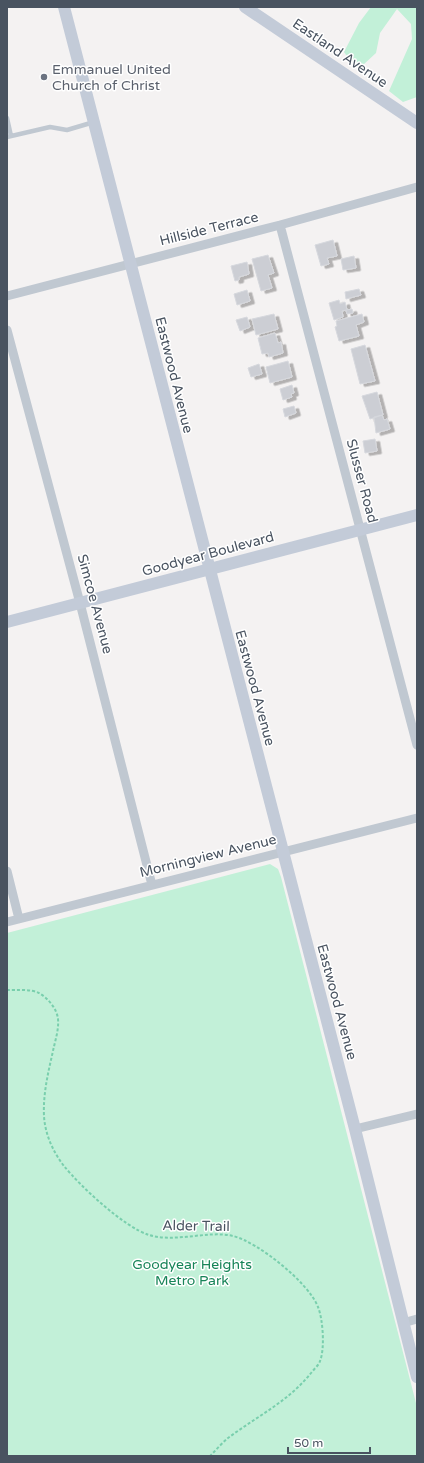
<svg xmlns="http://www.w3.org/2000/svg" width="424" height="1463" viewBox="0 0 424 1463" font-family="'Varela Round',sans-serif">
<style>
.green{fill:#c2f0d8}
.building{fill:#ccced4;stroke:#d6d8dd;filter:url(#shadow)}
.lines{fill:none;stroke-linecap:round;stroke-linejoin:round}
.path{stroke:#79cfad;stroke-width:2;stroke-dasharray:3 2;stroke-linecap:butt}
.lane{stroke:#c0c8d1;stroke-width:4.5}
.street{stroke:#c0c8d1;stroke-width:9}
.secondary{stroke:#c3cbd8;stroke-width:12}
.worship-dot{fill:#6b7280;stroke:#fff;stroke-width:1.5}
.labels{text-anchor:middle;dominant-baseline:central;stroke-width:3;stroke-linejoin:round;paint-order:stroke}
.street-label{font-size:14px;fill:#495360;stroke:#fff}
.worship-label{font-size:14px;fill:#5b616d;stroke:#fff;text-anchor:start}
.park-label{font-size:14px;fill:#178458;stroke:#fff}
</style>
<defs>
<filter id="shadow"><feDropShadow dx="4.5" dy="2.5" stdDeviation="0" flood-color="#0004"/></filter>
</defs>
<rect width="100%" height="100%" fill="#f4f2f2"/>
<path class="green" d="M 371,7 L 417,7 L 417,97 L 403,102 L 389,91 L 412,39 L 411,24 L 397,9 L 380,33 L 376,53 L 363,65 L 352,63 L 344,52 L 359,23 Z
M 270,864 L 278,869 L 281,877 L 417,1407 L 417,1456 L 7,1456 L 7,933 Z"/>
<path class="building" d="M 333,240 L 337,256 L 327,258 L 329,264 L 321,266 L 315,245 Z
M 268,255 L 274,273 L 268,275 L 272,288 L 261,291 L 252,259 Z
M 354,256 L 356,268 L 343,270 L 341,259 Z
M 247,262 L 249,274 L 239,277 L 239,280 L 235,281 L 231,266 Z
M 359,289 L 361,295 L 346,299 L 345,292 Z
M 247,290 L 250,301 L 237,305 L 234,294 Z
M 339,300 L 340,304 L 345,302 L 347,310 L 352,309 L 353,313 L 347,314 L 346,310 L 342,311 L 343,317 L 334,320 L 329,303 Z
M 274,314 L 278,329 L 256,335 L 252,319 Z
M 362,314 L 364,322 L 356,325 L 359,336 L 339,341 L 335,327 L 337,326 L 336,321 Z
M 247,317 L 250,327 L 240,331 L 236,320 Z
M 275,333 L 278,343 L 281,342 L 283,353 L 269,357 L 268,353 L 262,354 L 258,338 Z
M 365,345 L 375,381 L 360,384 L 351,349 Z
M 288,361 L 292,377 L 270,383 L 266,367 Z
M 259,364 L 262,374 L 251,377 L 248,368 Z
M 292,385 L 294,393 L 291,394 L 292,397 L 283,400 L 280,389 Z
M 377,392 L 383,415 L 370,419 L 362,396 Z
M 294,406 L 296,413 L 285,417 L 283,409 Z
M 382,415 L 384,420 L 387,419 L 390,429 L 376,433 L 374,417 Z
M 375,439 L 377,451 L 365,453 L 363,441 Z"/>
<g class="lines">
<path class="path" d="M 7,990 C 16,990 31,989 39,993 C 48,998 57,1009 58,1019 C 59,1030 55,1041 53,1051 C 48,1073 43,1094 44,1116 C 45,1134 53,1152 64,1166 C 81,1187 124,1227 149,1235 C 176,1243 208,1230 233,1236 C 258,1242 309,1283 318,1307 C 323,1319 325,1349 320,1361 C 319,1365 314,1369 311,1373 C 289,1401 256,1417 228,1438 C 222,1443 216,1450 210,1456"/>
<path class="lane" d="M 7,118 L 11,136
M 7,137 L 50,127 L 67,130 L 94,122"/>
<path class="street" d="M 280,225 L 417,745
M 7,296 L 280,225 L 417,187
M 7,330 L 80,603 L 152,885
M 7,871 L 19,919
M 7,922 L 417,818
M 355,1129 L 417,1114
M 403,1323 L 417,1319"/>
<path class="secondary" d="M 64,7 L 355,1129 L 417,1377
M 245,7 L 417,123
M 7,622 L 417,515"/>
</g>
<circle class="worship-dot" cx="44" cy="77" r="4"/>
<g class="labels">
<g class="street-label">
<text transform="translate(340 53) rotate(34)">Eastland Avenue</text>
<text transform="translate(209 229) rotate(-14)">Hillside Terrace</text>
<text transform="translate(174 375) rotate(76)">Eastwood Avenue</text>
<text transform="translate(362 481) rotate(75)">Slusser Road</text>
<text transform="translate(208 554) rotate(-15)">Goodyear Boulevard</text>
<text transform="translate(95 604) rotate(75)">Simcoe Avenue</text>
<text transform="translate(255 688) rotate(75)">Eastwood Avenue</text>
<text transform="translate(208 856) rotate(-14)">Morningview Avenue</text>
<text transform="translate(337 1002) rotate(75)">Eastwood Avenue</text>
<text transform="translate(196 1226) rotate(1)">Alder Trail</text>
</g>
<g class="worship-label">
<text x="52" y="69">Emmanuel United<tspan x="52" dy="16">Church of Christ</tspan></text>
</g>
<g class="park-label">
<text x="192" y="1264">Goodyear Heights<tspan x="192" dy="16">Metro Park</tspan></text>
</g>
</g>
<rect width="424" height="1463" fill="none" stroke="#495360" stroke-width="16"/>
<path d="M288 1447v6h82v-6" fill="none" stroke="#495360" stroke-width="2"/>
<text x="294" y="1447" font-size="12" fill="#495360" stroke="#ffffff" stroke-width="3" paint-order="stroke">50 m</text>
</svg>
